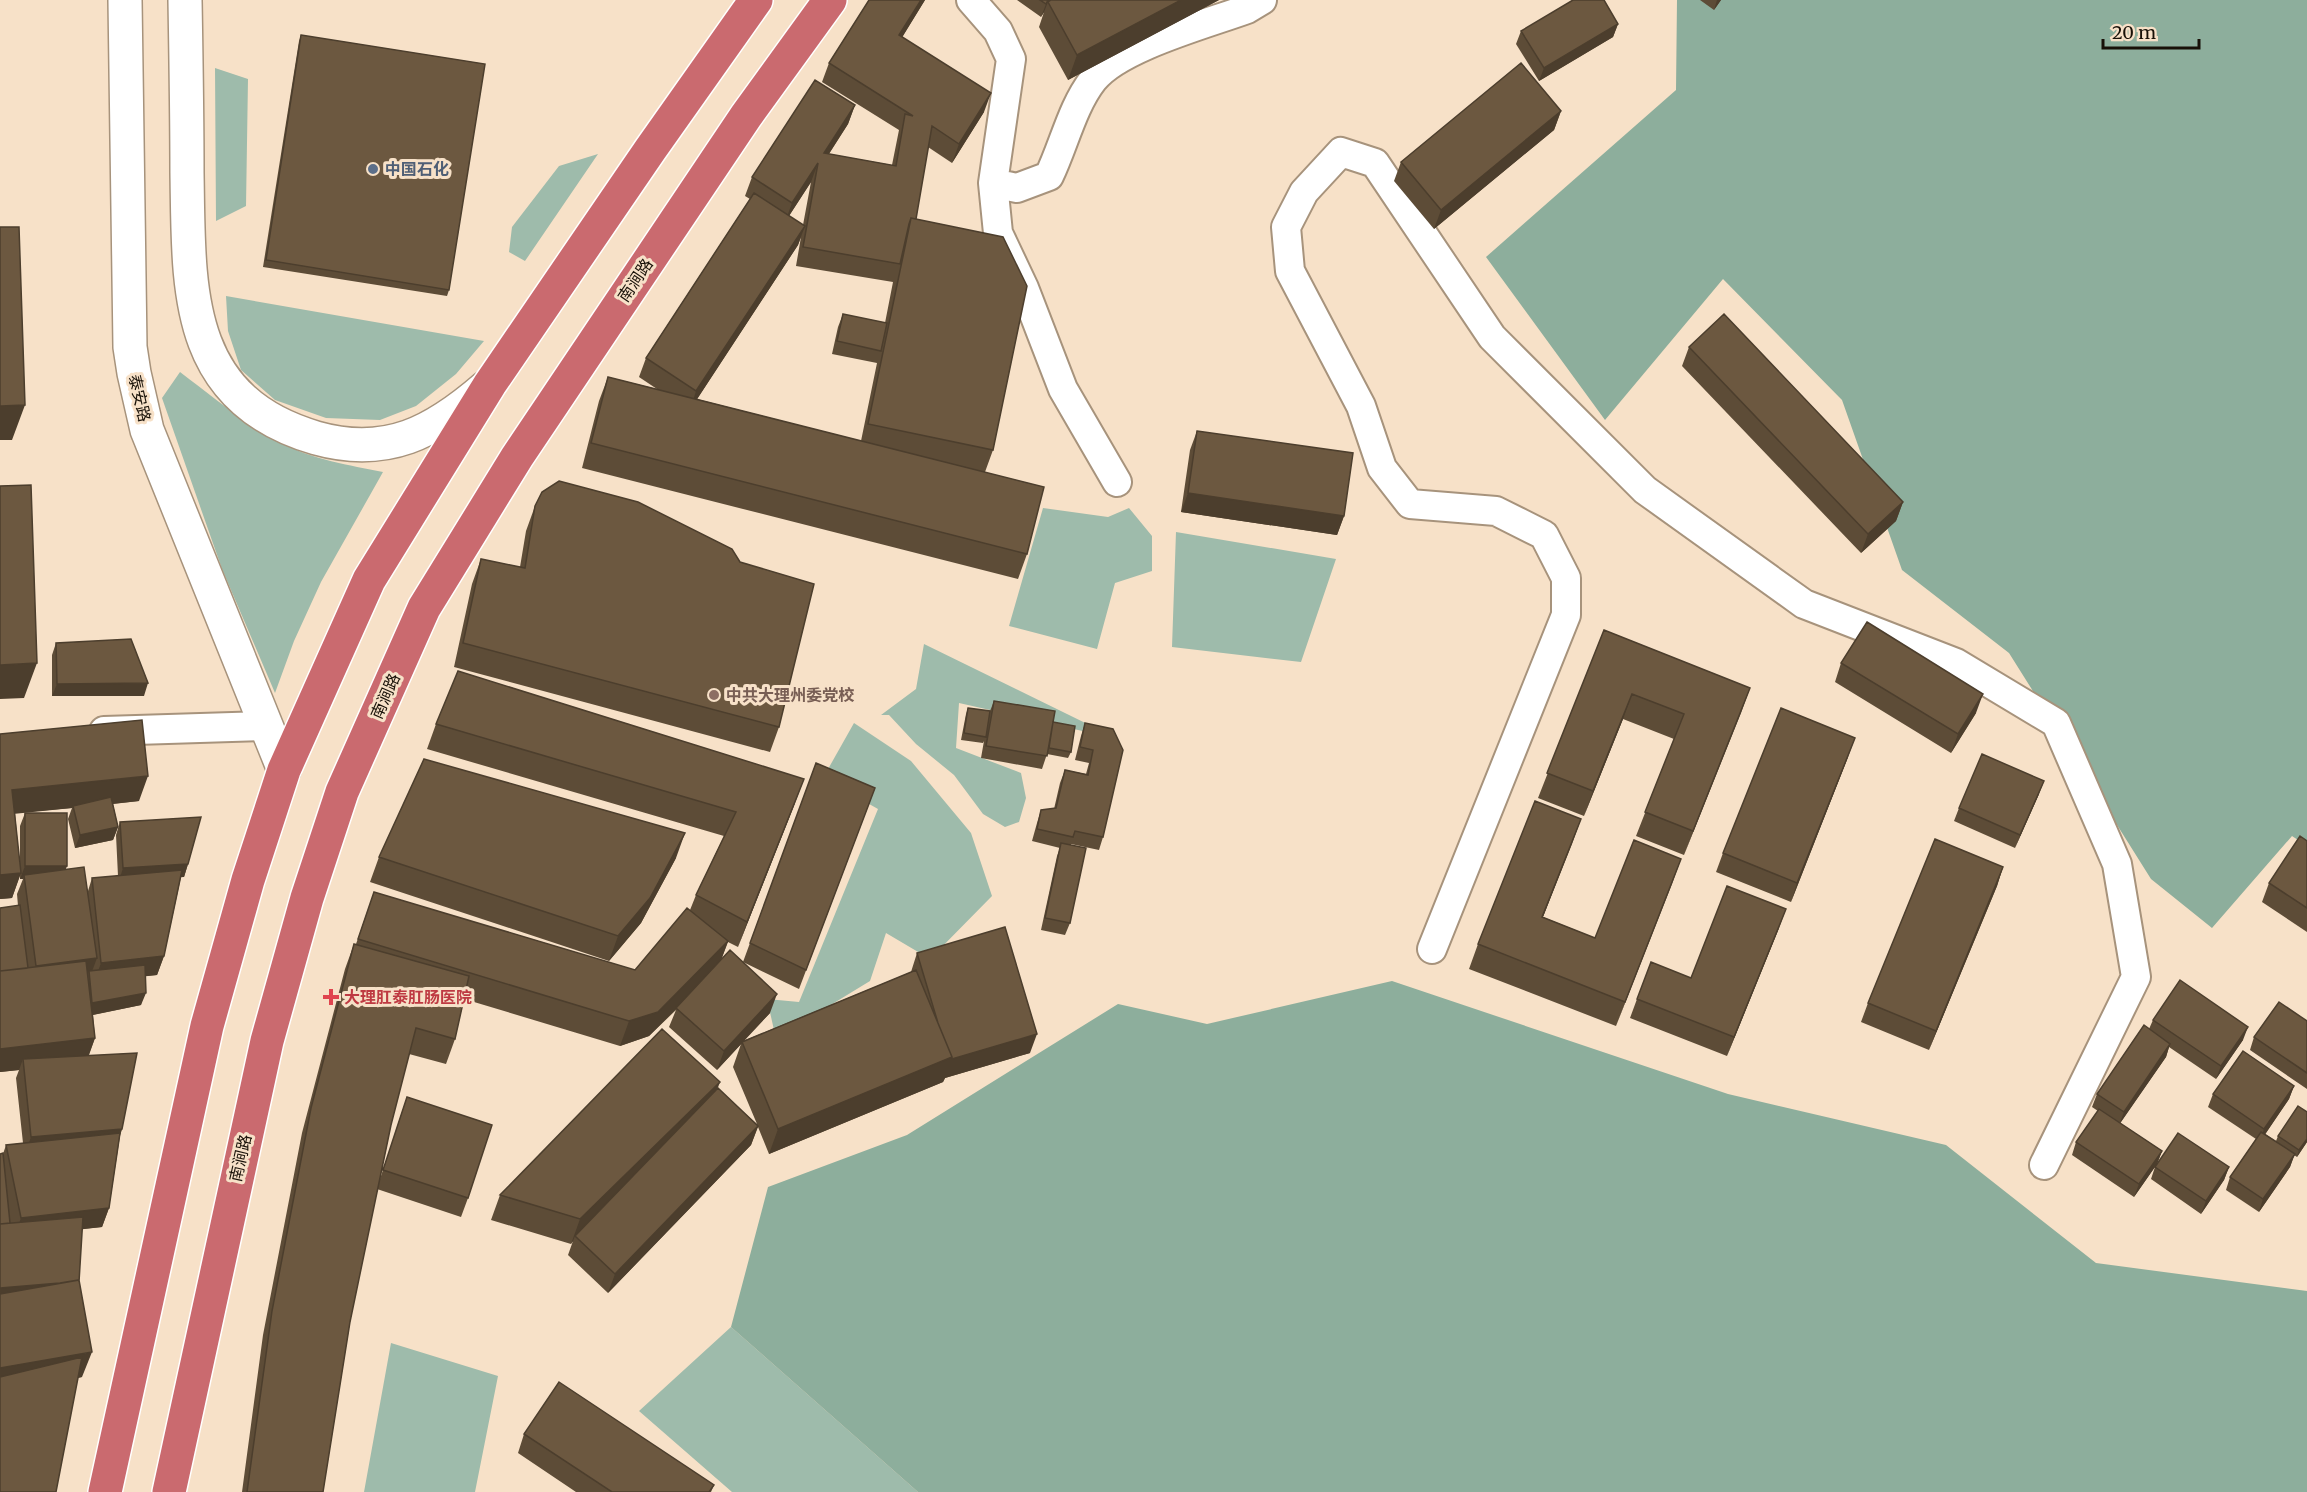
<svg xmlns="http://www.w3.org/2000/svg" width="2307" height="1492" viewBox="0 0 2307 1492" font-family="Merriweather,'Noto Sans SC',serif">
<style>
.green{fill:#9ebbab}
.forest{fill:#8dae9c}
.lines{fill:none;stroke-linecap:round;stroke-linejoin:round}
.street-casing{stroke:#a7937c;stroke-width:32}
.secondary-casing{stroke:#a7937c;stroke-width:36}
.highway-casing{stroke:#fff;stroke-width:36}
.street{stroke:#fff;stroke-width:28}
.secondary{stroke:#fff;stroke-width:33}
.highway{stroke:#ca6a6f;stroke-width:33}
.wall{fill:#5d4c37;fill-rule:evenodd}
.shaded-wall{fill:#4c3e2d}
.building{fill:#6c5840;stroke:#4c3e2d;stroke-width:1.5}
.service-dot{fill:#5c6f8a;stroke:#f7e1c8;stroke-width:2}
.education-dot{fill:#8d6e63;stroke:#f7e1c8;stroke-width:2}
.health-dot{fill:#e0444e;stroke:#f7e1c8;stroke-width:2}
.labels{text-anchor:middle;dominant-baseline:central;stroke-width:6;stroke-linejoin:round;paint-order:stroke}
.service-label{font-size:16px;font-weight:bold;fill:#4e5e75;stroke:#f7e1c8;text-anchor:start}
.street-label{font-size:16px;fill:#181108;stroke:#f7e1c8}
.education-label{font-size:16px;font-weight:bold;fill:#785e54;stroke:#f7e1c8;text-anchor:start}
.health-label{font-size:16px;font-weight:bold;fill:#be3a42;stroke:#f7e1c8;text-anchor:start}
</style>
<rect width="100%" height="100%" fill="#f7e1c8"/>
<path class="green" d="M 215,68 L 248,79 L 246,206 L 216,221 Z
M 598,154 L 525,261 L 509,252 L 512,227 L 559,166 Z
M 226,296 L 484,341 L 456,374 L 416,406 L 380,420 L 326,418 L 275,400 L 241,370 L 228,331 Z
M 180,372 C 213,397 245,424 282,443 C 313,460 349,465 383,472 L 321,582 L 294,641 L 275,693 L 222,569 L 162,398 Z
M 1043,508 L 1108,517 L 1129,508 L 1152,536 L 1152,571 L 1115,583 L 1097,649 L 1009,626 Z
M 1176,532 L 1336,559 L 1301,662 L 1172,647 Z
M 924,644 L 1118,739 L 959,703 L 956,748 L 1021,773 L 1026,798 L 1019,822 L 1005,827 L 983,814 L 954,775 L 916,744 L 889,715 L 881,715 L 916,689 Z
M 854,723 L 911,761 L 971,833 L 992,896 L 930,959 L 886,933 L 870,981 L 793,1028 L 774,1030 L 767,999 L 799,1002 L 878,809 L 823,778 Z
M 731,1327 L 918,1492 L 732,1492 L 639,1411 Z
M 391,1343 L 498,1376 L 475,1492 L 364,1492 Z"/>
<path class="forest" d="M 1677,0 L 2307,0 L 2307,846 L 2292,836 L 2212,928 L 2151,879 L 2009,653 L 1902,570 L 1842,400 L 1723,279 L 1605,420 L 1486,257 L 1676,90 Z
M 1392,981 L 1728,1094 L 1946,1145 L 2096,1263 L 2307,1291 L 2307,1492 L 918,1492 L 731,1327 L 768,1187 L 907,1135 L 1118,1004 L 1207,1024 Z"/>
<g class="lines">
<g class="street-casing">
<path id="street" d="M 971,0 L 998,31 L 1011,59 L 993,183 L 1017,188 L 1049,176 C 1064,145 1072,107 1093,80 C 1119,47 1206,24 1247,9 L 1262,0
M 993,183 L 998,233 L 1024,288 L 1063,389 L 1117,482
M 104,731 L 264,726
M 1432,949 L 1566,615 L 1566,578 L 1544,535 L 1496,511 L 1410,504 L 1382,468 L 1361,406 L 1290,271 L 1286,227 L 1304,192 L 1341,152 L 1375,163 L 1492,337 L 1645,490 L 1804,604 L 1956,663 L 2056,723 L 2117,864 L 2136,977 L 2044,1165"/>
</g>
<g class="secondary-casing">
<path id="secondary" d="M 125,0 L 130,347 L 134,373 L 147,430 L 284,770
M 185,0 C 186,58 187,115 187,173 C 189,287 182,399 316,438 C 387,458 434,432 486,387"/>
</g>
<g class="highway-casing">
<path id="highway" d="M 105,1492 L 207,1026 L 248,880 L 284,770 L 369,580 L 490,384 L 650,150 L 756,0
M 169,1492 L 267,1041 L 307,898 L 342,792 L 424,608 L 517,457 L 746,116 L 830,0"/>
</g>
<use href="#street" class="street"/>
<use href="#secondary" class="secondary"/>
<use href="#highway" class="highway"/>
</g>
<path class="wall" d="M 869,0 L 925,0 L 902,37 L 984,112 L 952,163 L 928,147 L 916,219 L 993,450 L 985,472 L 1027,554 L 1018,579 L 582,468 L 599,401 L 608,377 L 657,389 L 639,377 L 646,358 L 750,199 L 745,196 L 752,177 L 855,105 L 848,124 L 829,154 L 892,165 L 899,130 L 822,82 L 829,63 ZM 811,182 L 803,225 L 789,216 ZM 801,237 L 796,266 L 893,282 L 885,323 L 843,314 L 838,327 L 832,354 L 877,363 L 861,441 L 697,399 L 798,245 Z
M 1017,0 L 1219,0 L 1068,80 L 1039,27 L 1044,12 L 1041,17 Z
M 1700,0 L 1721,0 L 1714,10 Z
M 1618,24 L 1613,37 L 1539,81 L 1516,44 L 1521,31 Z
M 301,35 L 449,290 L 447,296 L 263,267 L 299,41 Z
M 1561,111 L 1554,130 L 1434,229 L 1394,181 L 1401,162 Z
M 1689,347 L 1903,502 L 1896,521 L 1861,553 L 1682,366 Z
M 1197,431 L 1344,516 L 1337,535 L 1181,512 L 1190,450 Z
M 535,506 L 779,727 L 770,752 L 454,667 L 472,584 L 481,559 L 520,567 L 526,531 Z
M 1604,630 L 1750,688 L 1684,855 L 1636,836 L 1674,739 L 1623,719 L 1584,816 L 1538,798 Z
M 56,643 L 144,696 L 52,696 L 52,655 Z
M 1841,663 L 1976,713 L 1951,753 L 1835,682 Z
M 994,701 L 1053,724 L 1071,752 L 1068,758 L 1047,754 L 1042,769 L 981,758 L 984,741 L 983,743 L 961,740 L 966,714 L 968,708 L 990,711 Z
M 1085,723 L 1113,729 L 1103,837 L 1099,850 L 1071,844 L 1070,923 L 1065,935 L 1041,930 L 1057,856 L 1060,848 L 1032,841 L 1037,823 L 1041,810 L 1054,809 L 1060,783 L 1065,770 L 1086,774 L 1089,763 L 1075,760 L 1081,736 Z
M 436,724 L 795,803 L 738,947 L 728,942 L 721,960 L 770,1013 L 743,1041 L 911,972 L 917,953 L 1030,1053 L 945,1078 L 943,1082 L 769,1154 L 758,1127 L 751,1145 L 608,1293 L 568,1255 L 573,1241 L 571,1244 L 491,1220 L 500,1195 L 717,1089 L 757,1124 L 733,1067 L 741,1044 L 717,1070 L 669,1027 L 676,1010 L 649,1036 L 620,1046 L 464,999 L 455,1039 L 446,1064 L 409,1054 L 391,1125 L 380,1179 L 407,1097 L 468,1198 L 461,1217 L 377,1189 L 350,1322 L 323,1492 L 242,1492 L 263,1335 L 302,1133 L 345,969 L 354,944 L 356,944 L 374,892 L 635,970 L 690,910 L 696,895 L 724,836 L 427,749 Z
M 0,734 L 139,801 L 113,804 L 118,827 L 113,840 L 75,848 L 68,819 L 72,808 L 15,813 L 20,867 L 20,826 L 25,813 L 67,866 L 65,869 L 88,891 L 92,878 L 118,876 L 116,835 L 120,822 L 188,864 L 184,877 L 181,877 L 164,956 L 157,975 L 145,976 L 141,1005 L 93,1015 L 95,1038 L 89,1055 L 122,1129 L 120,1136 L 109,1208 L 102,1227 L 82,1229 L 79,1282 L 82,1377 L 78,1378 L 0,1492 L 3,1154 L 6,1145 L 23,1143 L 16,1078 L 19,1070 L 0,1072 L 0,908 L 18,906 L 17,894 L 23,879 L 20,879 L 20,875 L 12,898 L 0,899 Z
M 1848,757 L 1791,902 L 1716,872 L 1723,853 Z
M 816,763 L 875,788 L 799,989 L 743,962 Z
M 2039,794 L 2015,848 L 1954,821 L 1959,808 Z
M 1581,819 L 1543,917 L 1595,938 L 1681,859 L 1616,1026 L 1469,969 L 1478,944 Z
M 2307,841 L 2307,932 L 2262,902 L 2269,883 Z
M 379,857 L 676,858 L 641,923 L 609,961 L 370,882 Z
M 2003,867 L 1997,886 L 1929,1050 L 1861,1022 L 1868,1003 Z
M 1779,928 L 1727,1056 L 1630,1018 L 1637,999 L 1691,978 Z
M 2153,1020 L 2243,1040 L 2216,1079 L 2169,1047 L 2166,1057 L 2120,1123 L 2162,1151 L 2157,1164 L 2134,1197 L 2072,1155 L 2076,1142 L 2098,1111 L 2092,1107 L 2097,1094 L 2149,1029 Z
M 2307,1021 L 2307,1089 L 2250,1050 L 2254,1037 Z
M 2294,1086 L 2289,1099 L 2265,1134 L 2276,1141 L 2278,1136 L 2307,1142 L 2297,1157 L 2294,1155 L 2290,1167 L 2259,1212 L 2226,1190 L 2230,1177 L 2256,1139 L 2208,1107 L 2213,1094 Z
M 2155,1167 L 2229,1167 L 2224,1180 L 2201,1214 L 2151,1179 Z
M 524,1434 L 714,1485 L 711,1492 L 576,1492 L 518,1453 Z"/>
<path class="shaded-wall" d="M 921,0 L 925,0 L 892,54 L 899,35 Z
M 1048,0 L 1053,0 L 1048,2 L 1044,12 L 1041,17 L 1046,4 Z
M 1181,0 L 1219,0 L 1068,80 L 1077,55 Z
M 1717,0 L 1721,0 L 1714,10 Z
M 1618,24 L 1613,37 L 1539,81 L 1544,68 Z
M 991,93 L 984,112 L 952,163 L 959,144 Z
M 855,105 L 848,124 L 817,172 L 824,153 Z
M 1561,111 L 1554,130 L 1434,229 L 1441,210 Z
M 818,163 L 811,182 L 785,222 L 792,203 Z
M 805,226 L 798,245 L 690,410 L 696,391 Z
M 25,405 L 12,440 L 0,440 L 0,406 Z
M 1188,493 L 1344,516 L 1337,535 L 1181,512 Z
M 1903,502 L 1896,521 L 1861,553 L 1868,534 Z
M 37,663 L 24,698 L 0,699 L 0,665 Z
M 148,683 L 144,696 L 52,696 L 57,684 Z
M 1750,688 L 1741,713 L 1684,855 L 1693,831 Z
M 1632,694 L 1623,719 L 1584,816 L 1593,791 Z
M 1983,694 L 1976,713 L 1951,753 L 1958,734 Z
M 1855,738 L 1848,757 L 1791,902 L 1797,883 Z
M 148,776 L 139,801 L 73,808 L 73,806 L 72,808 L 3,815 L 12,790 Z
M 804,779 L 795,803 L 738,947 L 747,922 Z
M 2044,781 L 2039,794 L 2015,848 L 2020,835 Z
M 1581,819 L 1572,844 L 1533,942 L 1542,917 Z
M 118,827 L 113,840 L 75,848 L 80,835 Z
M 685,833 L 676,858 L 641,923 L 609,961 L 618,936 Z
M 1681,859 L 1672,884 L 1616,1026 L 1625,1002 Z
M 188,864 L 184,877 L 119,881 L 123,868 Z
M 25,866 L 67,866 L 62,879 L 24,875 L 23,879 L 20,879 Z
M 2003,867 L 1997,886 L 1929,1050 L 1936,1031 Z
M 21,873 L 12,898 L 0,899 L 0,875 Z
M 1786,909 L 1779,928 L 1727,1056 L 1734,1037 Z
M 728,941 L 719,966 L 649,1036 L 620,1046 L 629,1021 Z
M 164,956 L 157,975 L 94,982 L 101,963 Z
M 97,958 L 90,977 L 89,971 L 87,977 L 36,966 Z
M 146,993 L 141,1005 L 87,1016 L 92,1003 Z
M 777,994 L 770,1013 L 717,1070 L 724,1051 Z
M 2248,1027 L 2243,1040 L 2216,1079 L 2221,1066 Z
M 1037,1034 L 1030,1053 L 945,1078 L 943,1082 L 769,1154 L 778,1129 L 952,1057 Z
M 95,1038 L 86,1062 L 23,1059 L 19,1070 L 0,1072 L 0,1049 Z
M 2170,1044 L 2166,1057 L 2119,1125 L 2124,1112 Z
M 720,1082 L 711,1106 L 575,1236 L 573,1241 L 571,1244 L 580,1219 Z
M 2294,1086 L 2289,1099 L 2260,1142 L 2264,1129 Z
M 758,1126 L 751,1145 L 608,1293 L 615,1274 Z
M 122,1129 L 115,1148 L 24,1156 L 31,1137 Z
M 2307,1139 L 2307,1142 L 2297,1157 L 2299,1150 Z
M 2162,1151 L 2157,1164 L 2134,1197 L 2139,1184 Z
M 2295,1154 L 2290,1167 L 2259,1212 L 2263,1199 Z
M 2229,1167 L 2224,1180 L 2201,1214 L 2206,1201 Z
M 109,1208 L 102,1227 L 14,1237 L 21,1218 Z
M 79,1282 L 0,1306 L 0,1288 Z
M 92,1352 L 82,1377 L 0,1392 L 0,1368 Z"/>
<path class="building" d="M 869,0 L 921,0 L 899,35 L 991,93 L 959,144 L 932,126 L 916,219 L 911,218 L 909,224 L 900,264 L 803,247 L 818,163 L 792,203 L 752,177 L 815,80 L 855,105 L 824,153 L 896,166 L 905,114 L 913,116 L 829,63 Z
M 1040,0 L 1048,0 L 1046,4 Z
M 1051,0 L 1181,0 L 1077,55 L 1048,2 Z
M 1573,0 L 1604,0 L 1618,24 L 1544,68 L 1521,31 Z
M 301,35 L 485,64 L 449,290 L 266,260 Z
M 1521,63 L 1561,111 L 1441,210 L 1401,162 Z
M 754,193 L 805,226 L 696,391 L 646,358 Z
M 911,218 L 1003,237 L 1027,286 L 993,450 L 868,424 Z
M 0,227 L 19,227 L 25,405 L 0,406 Z
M 843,314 L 887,323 L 881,351 L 837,341 Z
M 1724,314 L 1903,502 L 1868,534 L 1689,347 Z
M 608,377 L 1044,487 L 1027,554 L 591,443 Z
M 1197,431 L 1353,453 L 1344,516 L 1188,493 Z
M 559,481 L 638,502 L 732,549 L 740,562 L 814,584 L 779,727 L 463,643 L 481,559 L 525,568 L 535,506 L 542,492 Z
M 31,485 L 37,663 L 0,665 L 0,486 Z
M 1867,622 L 1983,694 L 1958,734 L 1841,663 Z
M 1604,630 L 1750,688 L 1693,831 L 1645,812 L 1684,714 L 1632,694 L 1593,791 L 1547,773 Z
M 131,639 L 148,683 L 57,684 L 56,643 Z
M 458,671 L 804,779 L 747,922 L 696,895 L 736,812 L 436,724 Z
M 994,701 L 1055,711 L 1047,756 L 986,746 Z
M 968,708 L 990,711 L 986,737 L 964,733 Z
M 1781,708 L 1855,738 L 1797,883 L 1723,853 Z
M 142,720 L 148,776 L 12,790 L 21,873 L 0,875 L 0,734 Z
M 1053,722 L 1075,726 L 1071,752 L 1049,748 Z
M 1085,723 L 1113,729 L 1123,750 L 1103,837 L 1075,831 L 1073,837 L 1037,829 L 1041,810 L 1056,808 L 1065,770 L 1088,775 L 1093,750 L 1080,747 Z
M 1982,754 L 2044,781 L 2020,835 L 1959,808 Z
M 424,759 L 685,833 L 650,898 L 618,936 L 379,857 Z
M 816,763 L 875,788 L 806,970 L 750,943 Z
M 111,797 L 118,827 L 80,835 L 73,806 Z
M 1535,801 L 1581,819 L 1542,917 L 1595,938 L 1634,840 L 1681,859 L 1625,1002 L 1478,944 Z
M 25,813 L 67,813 L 67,866 L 25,866 Z
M 201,817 L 188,864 L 123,868 L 120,822 Z
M 2300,836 L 2307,841 L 2307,908 L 2269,883 Z
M 1935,839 L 2003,867 L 1936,1031 L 1868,1003 Z
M 1061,843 L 1086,848 L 1070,923 L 1045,918 Z
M 84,867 L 97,958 L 36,966 L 24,875 Z
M 182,870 L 164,956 L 101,963 L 92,878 Z
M 1727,886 L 1786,909 L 1734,1037 L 1637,999 L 1651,962 L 1691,978 Z
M 374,892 L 635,970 L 687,908 L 728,941 L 658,1012 L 629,1021 L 358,939 Z
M 20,905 L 28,968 L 0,971 L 0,908 Z
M 1005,927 L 1037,1034 L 952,1059 L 952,1057 L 938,1023 L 917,953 Z
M 354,944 L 469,976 L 455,1039 L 416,1028 L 391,1125 L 350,1322 L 323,1492 L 247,1492 L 272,1311 L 311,1108 Z
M 730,950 L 777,994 L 724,1051 L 676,1008 Z
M 86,961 L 95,1038 L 0,1049 L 0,971 Z
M 145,965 L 146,993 L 92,1003 L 89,971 Z
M 916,970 L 952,1057 L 778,1129 L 742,1042 Z
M 2180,980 L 2248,1027 L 2221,1066 L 2153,1020 Z
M 2279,1002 L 2307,1021 L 2307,1073 L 2254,1037 Z
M 2144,1025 L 2170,1044 L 2124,1112 L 2097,1094 Z
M 662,1029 L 720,1082 L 580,1219 L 500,1195 Z
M 2243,1051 L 2294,1086 L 2264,1129 L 2213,1094 Z
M 137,1053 L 122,1129 L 31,1137 L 23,1059 Z
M 718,1088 L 758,1126 L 615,1274 L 575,1236 Z
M 407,1097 L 492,1125 L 468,1198 L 383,1170 Z
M 2298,1106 L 2307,1112 L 2307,1139 L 2299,1150 L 2278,1136 Z
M 2099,1109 L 2162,1151 L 2139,1184 L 2076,1142 Z
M 2261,1132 L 2295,1154 L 2263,1199 L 2230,1177 Z
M 120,1133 L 109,1208 L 21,1218 L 6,1145 Z
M 2178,1133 L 2229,1167 L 2206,1201 L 2155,1167 Z
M 3,1153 L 10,1223 L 0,1224 L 0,1154 Z
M 83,1217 L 79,1282 L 79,1280 L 60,1283 L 0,1288 L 0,1224 Z
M 79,1280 L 92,1352 L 0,1368 L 0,1294 Z
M 82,1357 L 56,1492 L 0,1492 L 0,1377 Z
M 559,1382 L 714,1485 L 709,1492 L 612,1492 L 524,1434 Z"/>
<circle class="service-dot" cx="373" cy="169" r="6"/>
<circle class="education-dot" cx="714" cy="695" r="6"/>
<path class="health-dot" d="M328 988h6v6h6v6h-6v6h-6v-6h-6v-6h6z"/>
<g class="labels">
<g class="service-label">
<text x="385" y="169">中国石化</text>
</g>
<g class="street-label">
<text transform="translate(635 280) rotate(-56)">南涧路</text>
<text transform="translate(140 398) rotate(77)">泰安路</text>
<text transform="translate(385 696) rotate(-66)">南涧路</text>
<text transform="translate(240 1158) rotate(-77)">南涧路</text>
</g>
<g class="education-label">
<text x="726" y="695">中共大理州委党校</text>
</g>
<g class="health-label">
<text x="344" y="997">大理肛泰肛肠医院</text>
</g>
</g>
<path d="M2103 39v9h96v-9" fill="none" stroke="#181108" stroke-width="3"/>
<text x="2112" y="39" font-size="18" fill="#181108" stroke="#f7e1c8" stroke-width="4.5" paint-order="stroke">20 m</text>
</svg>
